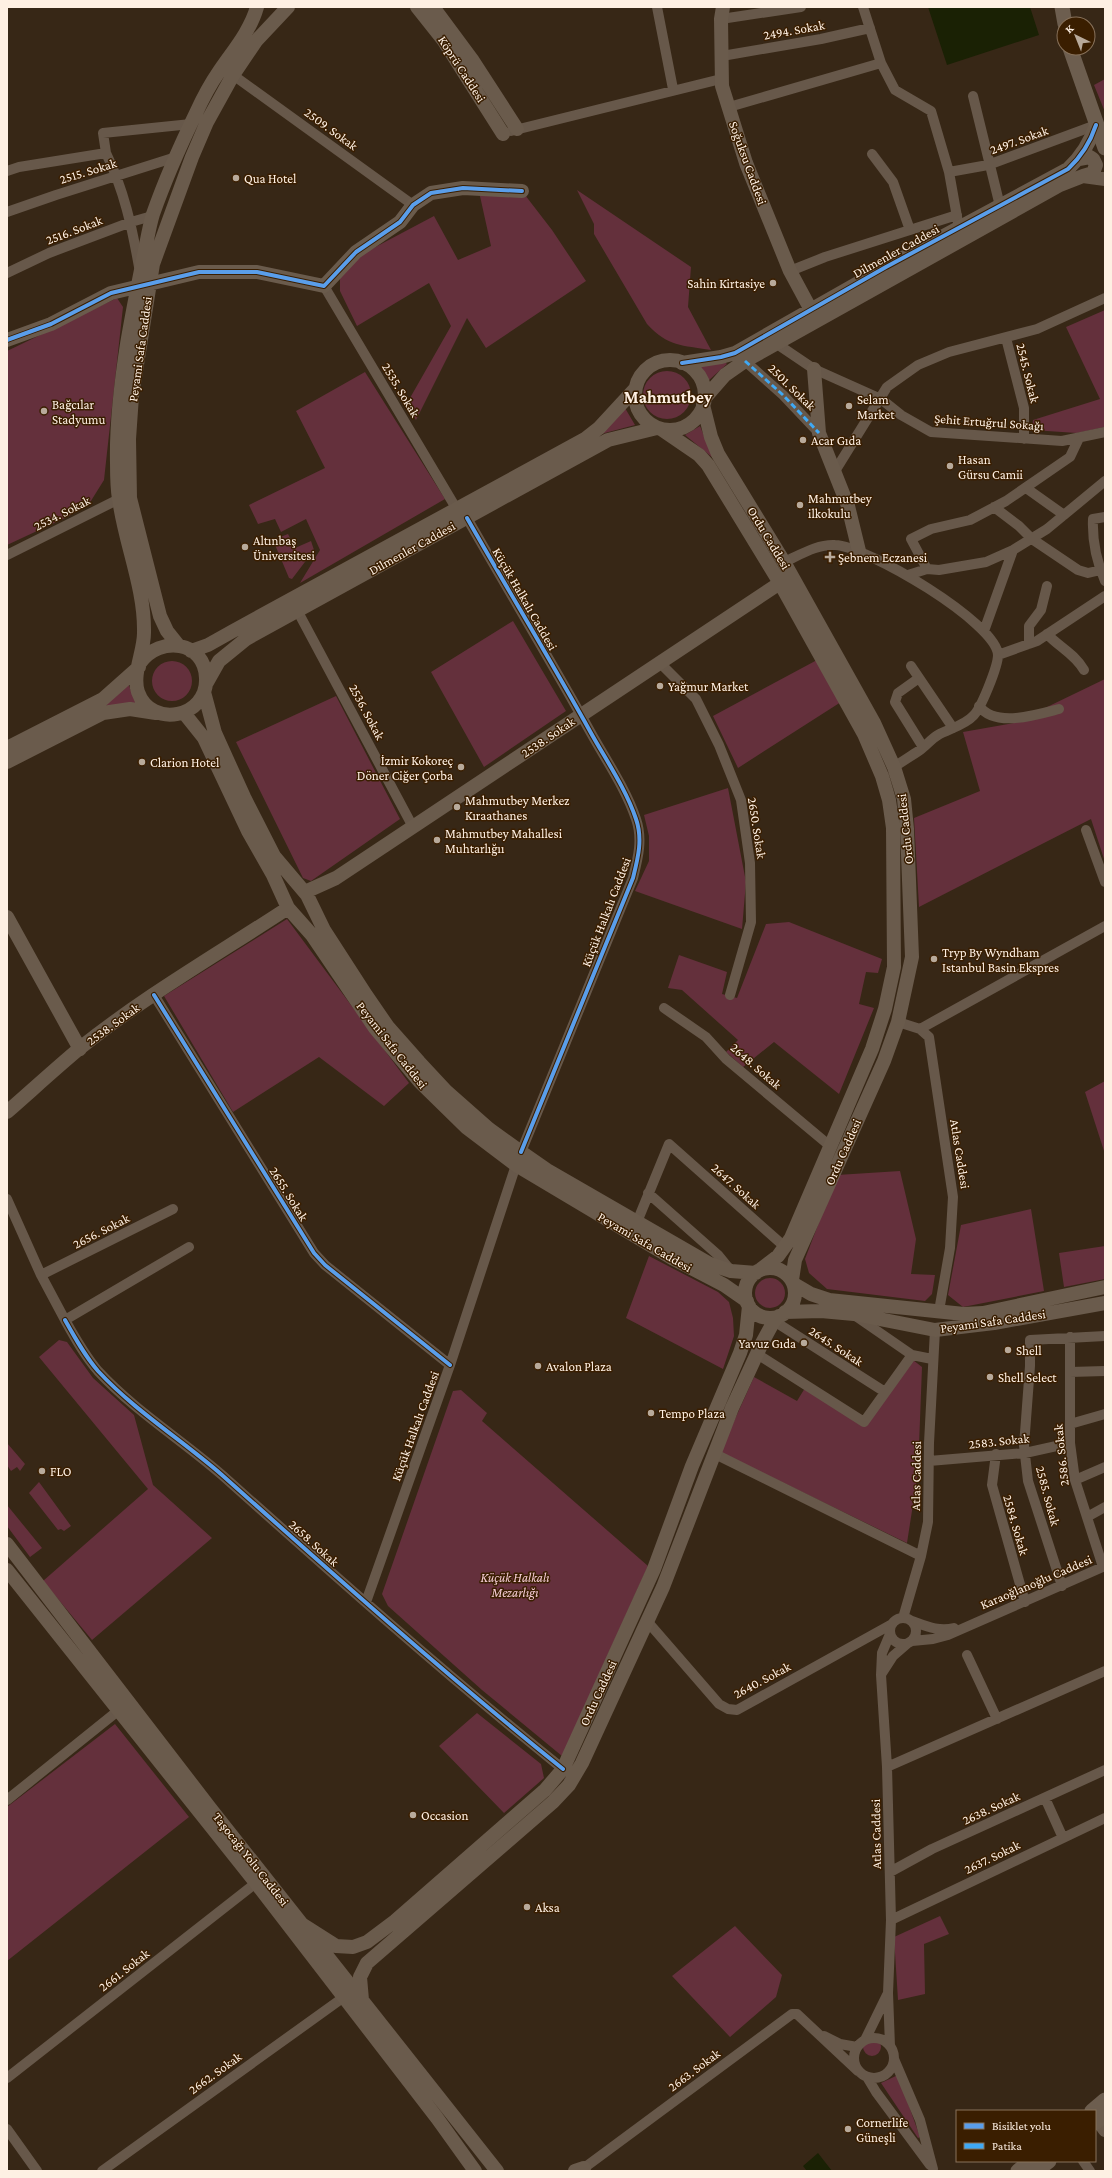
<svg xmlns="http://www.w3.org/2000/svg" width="1112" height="2178" viewBox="0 0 1112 2178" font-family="'Crimson Pro',serif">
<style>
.green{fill:#64303c}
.water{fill:#1a2104}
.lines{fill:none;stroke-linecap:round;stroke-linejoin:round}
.street{stroke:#67584a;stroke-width:10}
.secondary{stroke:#6a5b4c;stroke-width:14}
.primary{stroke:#6d5e4f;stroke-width:15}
.quiet{stroke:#3fa9f5;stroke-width:3;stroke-dasharray:6 3;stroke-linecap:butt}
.cycleway-casing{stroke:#3a1e00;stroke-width:6}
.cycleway{stroke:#5a9eea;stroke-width:4}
.poi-dot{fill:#b8aa9b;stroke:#3a1e00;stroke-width:1.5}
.labels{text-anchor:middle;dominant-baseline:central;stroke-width:3;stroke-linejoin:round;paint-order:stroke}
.street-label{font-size:13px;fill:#fef0e3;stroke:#3a1e00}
.poi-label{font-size:13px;fill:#fef0e3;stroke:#3a1e00;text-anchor:start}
.park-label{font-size:13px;font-style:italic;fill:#f7ced7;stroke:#3a1e00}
.district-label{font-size:17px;font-weight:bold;fill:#fef0e3;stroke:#3a1e00}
</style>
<rect width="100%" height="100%" fill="#372716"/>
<path class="green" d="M 1105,79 L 1105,112 L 1094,85 Z
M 478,187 L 525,195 L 552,230 L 586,281 L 486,348 L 467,318 L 416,420 L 406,405 L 451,326 L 429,283 L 357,326 L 340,291 L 340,277 L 351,260 L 434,216 L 458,260 L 491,246 Z
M 577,190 L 691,267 L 688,307 L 711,350 C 682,345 668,347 647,324 L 594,234 L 594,224 Z
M 117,298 L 123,307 L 104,480 L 89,504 L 67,517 L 7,545 L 7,351 Z
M 1105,310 L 1105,427 L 1077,433 L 1032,430 L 1033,420 L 1100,399 L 1066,327 Z
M 725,362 L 727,364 L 708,381 L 699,366 Z
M643 395a24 24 0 1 1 48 0a24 24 0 1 1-48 0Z
M 365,372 L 445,499 L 300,583 L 320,550 L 306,519 L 281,532 L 275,519 L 258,524 L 249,505 L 325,468 L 296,411 Z
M 625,408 L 635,425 L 601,434 Z
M 700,426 L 713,458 L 685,435 Z
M 288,534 L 295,548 L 311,541 L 314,550 L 292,579 L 289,578 L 273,540 Z
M 513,621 L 566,711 L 484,767 L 431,672 Z
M 817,660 L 841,702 L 738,768 L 713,716 Z
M152 681a20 20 0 1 1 40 0a20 20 0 1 1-40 0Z
M 1105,679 L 1105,862 L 1091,819 L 919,907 L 914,818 L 980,791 L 963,732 L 1014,723 Z
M 127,681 L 137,705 L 101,707 Z
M 336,696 L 400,819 L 311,881 L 303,878 L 236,742 Z
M 728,788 L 746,882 L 742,929 L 635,891 L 649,861 L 649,836 L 644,815 Z
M 287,919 L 409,1083 L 384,1106 L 319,1057 L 233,1112 L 164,996 Z
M 789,922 L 882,959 L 878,973 L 866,972 L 859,1004 L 874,1008 L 839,1094 L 774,1042 L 743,1067 L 726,1052 L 738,1040 L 682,990 L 668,988 L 679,955 L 727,972 L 722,994 L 737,998 L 766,924 Z
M 1105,1081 L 1105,1154 L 1085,1092 Z
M 900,1171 L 916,1239 L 911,1274 L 935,1275 L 932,1294 L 925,1301 L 827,1289 L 809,1273 L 805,1259 L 837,1175 Z
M 1031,1209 L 1044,1291 L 963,1307 L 948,1295 L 961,1225 Z
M 1105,1246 L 1105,1279 L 1064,1287 L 1059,1253 Z
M 649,1256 L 718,1292 L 729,1302 L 733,1318 L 734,1336 L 723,1369 L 626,1318 Z
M755 1293a15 15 0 1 1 30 0a15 15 0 1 1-30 0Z
M 59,1340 L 67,1342 L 93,1378 L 134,1415 L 153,1485 L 212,1538 L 92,1640 L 43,1581 L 148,1489 L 39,1357 Z
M 913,1360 L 922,1367 L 918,1472 L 907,1543 L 720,1452 L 754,1377 L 797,1401 L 805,1388 L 865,1425 Z
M 461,1390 L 487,1413 L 482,1421 L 648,1566 L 562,1756 L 482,1690 L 388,1606 L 382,1594 L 453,1391 Z
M 7,1443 L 25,1464 L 20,1471 L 17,1467 L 11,1471 L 7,1465 Z
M 39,1482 L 71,1526 L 64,1531 L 61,1529 L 58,1530 L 29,1493 Z
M 7,1505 L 42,1548 L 30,1557 L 7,1526 Z
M 477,1713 L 541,1764 L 544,1778 L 504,1813 L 439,1746 Z
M 115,1724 L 189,1817 L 7,1961 L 7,1807 Z
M 940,1916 L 949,1934 L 924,1944 L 925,1994 L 898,2000 L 894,1937 Z
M 735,1926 L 782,1975 L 776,1997 L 730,2037 L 672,1976 Z
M863 2047a9 9 0 1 1 18 0a9 9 0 1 1-18 0Z
M 898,2075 L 920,2137 L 918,2138 L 881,2083 Z"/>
<path class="water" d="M 928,7 L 1030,7 L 1039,35 L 947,65 Z
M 818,2153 L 832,2171 L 807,2171 L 803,2166 Z"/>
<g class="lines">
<path class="street" d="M 657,7 L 673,89
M 863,7 L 881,63 L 895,90 L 931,111 L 949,172 L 959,228
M 721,19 L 801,7
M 722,56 L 821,39 L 870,28
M 233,75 L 413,205
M 973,96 L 1000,206
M 729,107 L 881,63
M 511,131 L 721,79
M 106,153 L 103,133 L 191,124
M 872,154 L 893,182 L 910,230
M 7,171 L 19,167 L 106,153 C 124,190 132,227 139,267
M 949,172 L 988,165 L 1096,125
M 7,212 L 56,195 L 176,157
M 790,271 L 825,257 L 957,215
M 7,273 L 49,253 L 131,222 L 152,216
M 324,286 L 456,508
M 1006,338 L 1024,408 L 1024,439
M 777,344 L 814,369 L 881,399 L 901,415 L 931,432 L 1062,441 L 1105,432
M 745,361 L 783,395 L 819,433
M 835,471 L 887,387 L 918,365 L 949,352 L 1037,329 L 1105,298
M 1026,488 L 1064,515
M 994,507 L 1019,526 L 1032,539 L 1078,570 L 1088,573 L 1105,569
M 1105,517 L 1093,519 C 1092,542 1096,560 1105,581
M 467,518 C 508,590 551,661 591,733 C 606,760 626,789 636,819 C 643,839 638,858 633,878 L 521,1152
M 7,555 L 119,499 L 124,498
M 784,562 C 800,555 817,544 835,545 C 867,546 997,623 998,655 C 998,666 981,709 973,716 C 965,725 949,729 938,735 C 931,739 926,746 920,750 C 911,756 903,761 894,767
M 927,569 L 911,539 L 931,529 L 970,520 L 1006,501 L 1070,457 L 1079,438
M 908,575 L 927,569 L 939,570 L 986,562 L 1013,550 L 1047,529 L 1105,481
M 297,610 L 413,827
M 984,631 L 1013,550
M 1047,634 C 1059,647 1075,654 1084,670
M 1029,644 L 1029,626 L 1041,610 L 1047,586
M 998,655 L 1037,641 L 1105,596
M 660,663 L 696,699 L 719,745 L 741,800 L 750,863 L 751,922 L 730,995
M 911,666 L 953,728
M 919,678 L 898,693 L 895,702 L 923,747
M 979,706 C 995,728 1036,715 1059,709
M 1086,830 L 1105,882
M 154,995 L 314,1253 L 325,1265 L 450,1365
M 664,1008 L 706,1037 L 726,1059 L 830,1146
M 898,1022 L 920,1029 L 929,1037 L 953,1197 L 950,1248 L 939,1311
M 920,1029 L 1105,926
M 648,1193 L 718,1255 L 731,1271
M 7,1199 L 41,1275 L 65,1320 L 189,1247
M 637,1222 L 669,1144 L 785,1247
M 41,1275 L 173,1209
M 857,1317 L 912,1355 L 932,1359
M 65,1320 C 75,1338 85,1356 98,1371 C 135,1411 182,1440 222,1475 C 334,1575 446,1675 563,1769
M 774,1321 L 885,1392
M 1070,1337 L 1070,1443 L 1075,1480 L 1103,1567
M 757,1354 L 864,1422 L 912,1355
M 1070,1372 L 1105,1371
M 1070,1424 L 1105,1414
M 713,1453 L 921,1556
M 996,1454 L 992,1485 L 1025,1602
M 929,1461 L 1025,1453 L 1070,1443
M 1075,1480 L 1105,1467
M 1087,1517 L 1105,1507
M 1062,1586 L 1028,1481 L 1024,1446 L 1030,1366 L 1030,1340 L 1105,1336
M 366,1602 L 450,1365 L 516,1165
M 903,1618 L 921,1556 L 928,1522 L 929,1443 L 935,1330
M890 1631a13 13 0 1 1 26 0a13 13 0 1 1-26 0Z
M 647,1621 L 719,1704 L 728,1709 L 737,1710 L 892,1624
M 912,1621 C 926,1626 939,1632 954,1628
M 912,1641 L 933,1639 L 948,1635 L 1105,1566
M 967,1655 L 997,1719
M 882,1673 L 893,1656 L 908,1643
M 887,1767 L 1105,1671
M 1045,1798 L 1063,1838
M 7,1800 L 119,1710
M 890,1872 L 932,1849 L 1105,1770
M 891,1920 L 1105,1818
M 824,2036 L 840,2044 L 857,2047
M854 2058a20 20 0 1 1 40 0a20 20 0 1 1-40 0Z
M 865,2040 L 887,1995
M 890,2046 L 888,1993 L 891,1920 L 887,1767 L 881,1675 L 882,1653 L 890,1634
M 894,2059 L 920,2120 L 933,2169
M 867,2077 L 876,2092 L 930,2165
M 7,2078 L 256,1883
M 7,2129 L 37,2171
M 1083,2161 L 1090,2171
M 584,2168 L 792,2014 L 797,2014 L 858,2071
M 102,2171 L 344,1997"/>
<path class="secondary" d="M 417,7 L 444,41 L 503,134
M 433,7 L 473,61 L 517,129
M 723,7 L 721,19 L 722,86 L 746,163 L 790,271 L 811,310
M 1079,159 L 1090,157 L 1093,159 L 1096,165 L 1093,173 L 1083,176
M 7,340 L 51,324 L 111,293 L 199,272 L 257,272 L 324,286 L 356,252 L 400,222 L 413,205 L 431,193 L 463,188 L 522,191
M635 395a35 35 0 1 1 70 0a35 35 0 1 1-70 0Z
M 682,363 L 721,357 L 735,353 L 886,267 L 1068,169 C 1082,156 1090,143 1096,125
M 814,369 L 819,433 L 848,506 L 859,551
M 704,399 L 725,375 L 745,361 L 1060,185 L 1083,176 L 1105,179
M 703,405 L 711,437 L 718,454 L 784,562 L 874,723 L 894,767 L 904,799 L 907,829 L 912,957 L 898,1022 L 884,1061 L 795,1260 L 792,1280
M 661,429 L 699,455 L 708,465 L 780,583 L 864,734 L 882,776 L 889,800 L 893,828 L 894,967 L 885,1009 L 872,1049 L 791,1238 L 778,1256 L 761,1269
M 179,646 L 167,631 L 160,616 L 130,498 L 129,439 L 132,396 L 153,264 L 192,157 L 207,122 L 233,75 L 256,41 L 288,7
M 191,651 L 208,645 L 233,631 L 585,439 L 599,428 L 635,389
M 140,663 C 160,635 205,641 206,678 C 208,718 151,729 138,692 C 132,674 144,652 144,633 C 145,588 125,544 119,499 C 117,487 117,475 117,463 C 116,423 121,383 127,344 C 132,314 138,285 144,255 C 147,241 149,227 153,214 C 165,180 180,146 196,113 C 202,100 209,86 218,73 C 232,52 250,32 257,7
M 206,684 L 219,661 L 246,639 L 608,440 L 657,428
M 204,692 L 215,733 L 244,797 L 274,856 L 307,895 L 324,930 L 366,995 L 388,1027 L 419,1062 L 446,1091 L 489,1129 L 521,1152 L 547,1170 L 710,1264 L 731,1271 L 756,1273
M 184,713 L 204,738 L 248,831 L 273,875 L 288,908 L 312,935 L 375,1028 L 420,1082 L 467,1128 L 516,1165 L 672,1258 L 724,1285 L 747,1301
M 7,748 L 103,699 L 139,667
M 7,762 L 103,713 L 130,709 L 156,713
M 305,892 L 336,878 L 780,583
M 7,917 L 80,1049
M 7,1112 C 31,1091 55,1069 80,1048 C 145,996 218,954 288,908
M745 1293a25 25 0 1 1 50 0a25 25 0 1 1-50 0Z
M 794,1284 L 811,1294 L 829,1300 L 964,1314 L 983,1313 L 1105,1287
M 785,1312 L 821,1311 L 854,1314 L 935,1330 L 994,1323 L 1105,1303
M 7,1544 L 210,1808 L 497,2171
M 7,1570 L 256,1883 L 437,2118 L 475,2171
M 303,1925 L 336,1946 L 353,1947 L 367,1942 L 395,1921 L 545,1790 L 563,1769 L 654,1569 L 692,1466 L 740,1353 L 746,1335 L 749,1306
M 362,2000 L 360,1977 L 367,1963 L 553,1802 L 569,1785 L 582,1763 L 663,1587 L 732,1408 L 762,1343 L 774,1321 L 779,1316
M 1098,2120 L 1105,2130
M 575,2171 L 584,2168"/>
<path class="primary" d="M 1062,7 L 1065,24
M 1070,48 L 1105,148
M 1092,2111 L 1105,2100
M 1095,2123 L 1105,2115
M 1018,2171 L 1030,2161
M 1036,2171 L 1049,2161"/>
<path class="quiet" d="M 745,361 L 783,395 L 819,433"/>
<g class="cycleway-casing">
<path id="cycleway" d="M 7,340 L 51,324 L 111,293 L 199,272 L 257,272 L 324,286 L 356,252 L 400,222 L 413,205 L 431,193 L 463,188 L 522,191
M 682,363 L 721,357 L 735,353 L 886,267 L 1068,169 C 1082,156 1090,143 1096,125
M 467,518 C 508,590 551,661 591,733 C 606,760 626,789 636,819 C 643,839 638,858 633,878 L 521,1152
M 154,995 L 314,1253 L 325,1265 L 450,1365
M 65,1320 C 75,1338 85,1356 98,1371 C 135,1411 182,1440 222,1475 C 334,1575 446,1675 563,1769"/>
</g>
<use href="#cycleway" class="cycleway"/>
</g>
<g class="poi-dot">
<circle cx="236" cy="178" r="4"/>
<circle cx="773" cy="283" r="4"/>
<circle cx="849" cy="406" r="4"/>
<circle cx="44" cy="411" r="4"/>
<circle cx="803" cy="440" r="4"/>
<circle cx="950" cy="466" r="4"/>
<circle cx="800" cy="505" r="4"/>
<circle cx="245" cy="547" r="4"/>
<path d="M828 551h4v4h4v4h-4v4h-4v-4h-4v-4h4z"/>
<circle cx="660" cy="686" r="4"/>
<circle cx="142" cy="762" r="4"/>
<circle cx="461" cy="767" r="4"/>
<circle cx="457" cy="807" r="4"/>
<circle cx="437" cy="840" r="4"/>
<circle cx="934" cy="959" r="4"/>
<circle cx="804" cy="1343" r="4"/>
<circle cx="1008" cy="1350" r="4"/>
<circle cx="538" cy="1366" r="4"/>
<circle cx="990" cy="1377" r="4"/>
<circle cx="651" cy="1413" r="4"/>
<circle cx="42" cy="1471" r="4"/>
<circle cx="413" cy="1815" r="4"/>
<circle cx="527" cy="1907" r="4"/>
<circle cx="848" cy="2129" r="4"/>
</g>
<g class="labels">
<g class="street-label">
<text transform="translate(794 30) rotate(-10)">2494. Sokak</text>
<text transform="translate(462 69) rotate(57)">Köprü Caddesi</text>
<text transform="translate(331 129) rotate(36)">2509. Sokak</text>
<text transform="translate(1019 140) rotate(-20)">2497. Sokak</text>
<text transform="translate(748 163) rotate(70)">Soğuksu Caddesi</text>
<text transform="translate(88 171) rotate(-17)">2515. Sokak</text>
<text transform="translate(74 230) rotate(-21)">2516. Sokak</text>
<text transform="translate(896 251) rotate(-29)">Dilmenler Caddesi</text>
<text transform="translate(140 349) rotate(-82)">Peyami Safa Caddesi</text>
<text transform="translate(1028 373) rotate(76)">2545. Sokak</text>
<text transform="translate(792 387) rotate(44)">2501. Sokak</text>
<text transform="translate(401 390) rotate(59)">2535. Sokak</text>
<text transform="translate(989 422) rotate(4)">Şehit Ertuğrul Sokağı</text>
<text transform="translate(62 513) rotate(-27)">2534. Sokak</text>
<text transform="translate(769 538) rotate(59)">Ordu Caddesi</text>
<text transform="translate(412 548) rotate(-29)">Dilmenler Caddesi</text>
<text transform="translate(525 599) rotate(60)">Küçük Halkalı Caddesi</text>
<text transform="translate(367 712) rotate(62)">2536. Sokak</text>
<text transform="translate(548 737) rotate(-34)">2538. Sokak</text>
<text transform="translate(757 828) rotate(81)">2650. Sokak</text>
<text transform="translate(905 829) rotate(-96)">Ordu Caddesi</text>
<text transform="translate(606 912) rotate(-69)">Küçük Halkalı Caddesi</text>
<text transform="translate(113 1024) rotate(-36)">2538. Sokak</text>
<text transform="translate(392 1045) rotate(52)">Peyami Safa Caddesi</text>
<text transform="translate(756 1066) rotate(41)">2648. Sokak</text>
<text transform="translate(843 1152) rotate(-66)">Ordu Caddesi</text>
<text transform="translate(960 1154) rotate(81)">Atlas Caddesi</text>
<text transform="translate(736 1186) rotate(42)">2647. Sokak</text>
<text transform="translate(289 1194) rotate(58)">2655. Sokak</text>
<text transform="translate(101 1231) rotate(-27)">2656. Sokak</text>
<text transform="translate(645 1242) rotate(30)">Peyami Safa Caddesi</text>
<text transform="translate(993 1321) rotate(-8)">Peyami Safa Caddesi</text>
<text transform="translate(836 1346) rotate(33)">2645. Sokak</text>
<text transform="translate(415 1426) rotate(-70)">Küçük Halkalı Caddesi</text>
<text transform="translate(999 1441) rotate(-6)">2583. Sokak</text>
<text transform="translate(1061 1455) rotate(-96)">2586. Sokak</text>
<text transform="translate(916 1476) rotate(-89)">Atlas Caddesi</text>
<text transform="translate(1048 1496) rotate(75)">2585. Sokak</text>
<text transform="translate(1016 1525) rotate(74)">2584. Sokak</text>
<text transform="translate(314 1543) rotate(42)">2658. Sokak</text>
<text transform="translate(1036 1582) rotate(-23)">Karaoğlanoğlu Caddesi</text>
<text transform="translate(762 1680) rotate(-28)">2640. Sokak</text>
<text transform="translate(598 1693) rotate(-65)">Ordu Caddesi</text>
<text transform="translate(991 1808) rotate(-25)">2638. Sokak</text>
<text transform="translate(876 1834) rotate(-91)">Atlas Caddesi</text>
<text transform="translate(992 1857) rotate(-26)">2637. Sokak</text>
<text transform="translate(251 1859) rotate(52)">Taşocağı Yolu Caddesi</text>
<text transform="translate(124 1970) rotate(-38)">2661. Sokak</text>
<text transform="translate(694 2070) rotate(-37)">2663. Sokak</text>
<text transform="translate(215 2073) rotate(-36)">2662. Sokak</text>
</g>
<g class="poi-label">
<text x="244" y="178">Qua Hotel</text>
<text x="765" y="283" text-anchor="end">Sahin Kirtasiye</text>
<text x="857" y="399">Selam<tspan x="857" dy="15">Market</tspan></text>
<text x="52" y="404">Bağcılar<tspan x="52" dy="15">Stadyumu</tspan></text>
<text x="811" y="440">Acar Gıda</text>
<text x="958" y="459">Hasan<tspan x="958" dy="15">Gürsu Camii</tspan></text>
<text x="808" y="498">Mahmutbey<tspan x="808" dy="15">ilkokulu</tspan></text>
<text x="253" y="540">Altınbaş<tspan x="253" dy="15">Üniversitesi</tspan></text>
<text x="838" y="557">Şebnem Eczanesi</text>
<text x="668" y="686">Yağmur Market</text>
<text x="453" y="760" text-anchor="end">İzmir Kokoreç<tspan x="453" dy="15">Döner Ciğer Çorba</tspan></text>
<text x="150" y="762">Clarion Hotel</text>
<text x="465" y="800">Mahmutbey Merkez<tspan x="465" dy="15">Kıraathanes</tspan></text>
<text x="445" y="833">Mahmutbey Mahallesi<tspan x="445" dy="15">Muhtarlığıı</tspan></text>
<text x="942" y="952">Tryp By Wyndham<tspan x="942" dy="15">Istanbul Basin Ekspres</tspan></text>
<text x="796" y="1343" text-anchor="end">Yavuz Gıda</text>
<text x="1016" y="1350">Shell</text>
<text x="546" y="1366">Avalon Plaza</text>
<text x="998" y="1377">Shell Select</text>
<text x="659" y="1413">Tempo Plaza</text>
<text x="50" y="1471">FLO</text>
<text x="421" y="1815">Occasion</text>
<text x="535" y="1907">Aksa</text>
<text x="856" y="2122">Cornerlife<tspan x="856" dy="15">Güneşli</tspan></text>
</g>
<g class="park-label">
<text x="515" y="1577">Küçük Halkalı<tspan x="515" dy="15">Mezarlığı</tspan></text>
</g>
<g class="district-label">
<text x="668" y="397">Mahmutbey</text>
</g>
</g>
<rect width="1112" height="2178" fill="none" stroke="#fef0e3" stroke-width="16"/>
<rect x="956" y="2110" width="140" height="52" fill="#3a1e00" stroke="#88725b"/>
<rect x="964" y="2123" width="20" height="6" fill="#5a9eea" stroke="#88725b"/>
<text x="992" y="2130" font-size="12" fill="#fef0e3">Bisiklet yolu</text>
<rect x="964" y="2143" width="20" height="6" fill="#3fa9f5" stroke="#88725b"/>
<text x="992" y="2150" font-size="12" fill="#fef0e3">Patika</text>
<g transform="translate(1076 36) rotate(317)"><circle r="19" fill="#3a1e00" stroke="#88725b"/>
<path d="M0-3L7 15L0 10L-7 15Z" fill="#b8aa9b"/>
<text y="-6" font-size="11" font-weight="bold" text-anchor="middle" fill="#fef0e3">K</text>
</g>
</svg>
